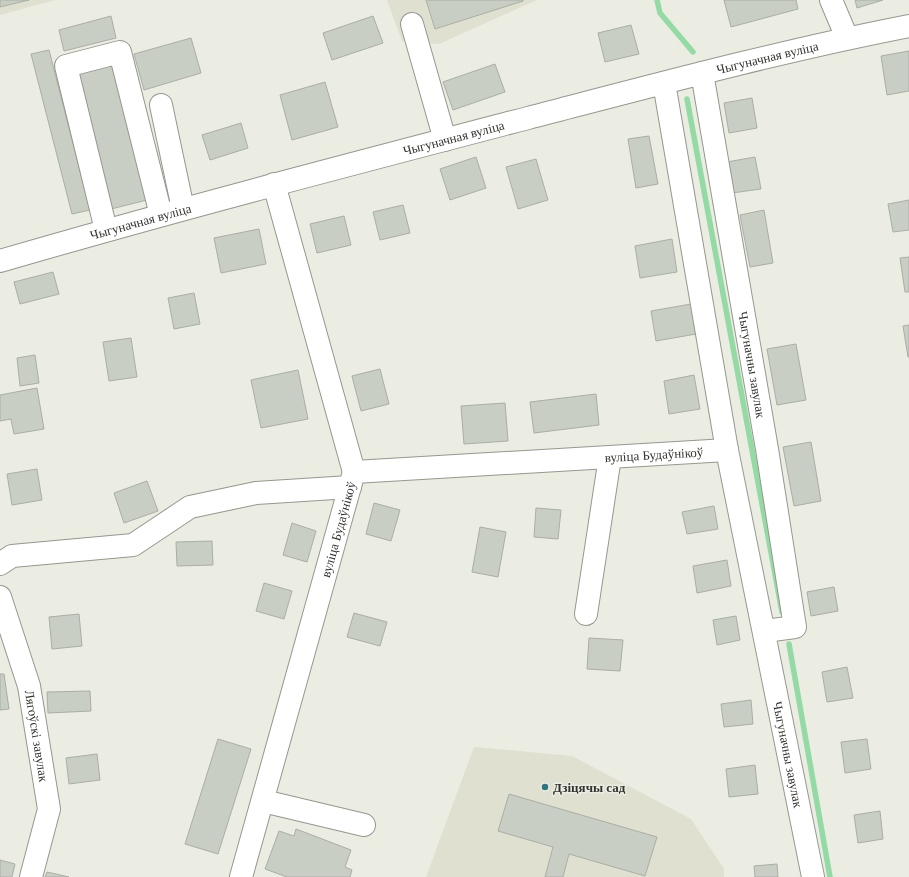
<svg xmlns="http://www.w3.org/2000/svg" width="909" height="877" viewBox="0 0 909 877" font-family="'Times New Roman',serif">
<style>
.built{fill:#dfe0cf}
.lines{fill:none;stroke-linecap:round;stroke-linejoin:round}
.stream{stroke:#93daa4;stroke-width:5.5}
.building{fill:#c9cec5;stroke:#aaaea6}
.minor-casing{stroke:#96978e;stroke-width:24}
.minor{stroke:#fff;stroke-width:22}
.poi-dot{fill:#2f7682;stroke:#ebece2;stroke-width:1.5}
.labels{text-anchor:middle;dominant-baseline:central;stroke-width:3;stroke-linejoin:round;paint-order:stroke}
.street-label{font-size:13px;fill:#32322e;stroke:#ebece2}
.poi-label{font-size:13px;font-weight:bold;fill:#32322e;stroke:#ebece2;text-anchor:start}
</style>
<rect width="100%" height="100%" fill="#ebece2"/>
<path class="built" d="M 0,0 L 55,0 L 0,15 Z
M 387,0 L 537,0 L 439,44 L 402,41 Z
M 474,747 L 572,756 L 691,819 L 724,869 L 724,877 L 426,877 Z"/>
<g class="lines">
<path class="stream" d="M 657,0 L 660,13 L 693,52
M 687,99 L 782,612
M 789,644 L 830,877"/>
</g>
<path class="building" d="M 0,0 L 29,0 L 0,7 Z
M 426,0 L 523,0 L 523,1 L 435,29 Z
M 724,0 L 796,0 L 798,9 L 731,27 Z
M 855,0 L 883,0 L 857,8 Z
M 111,16 L 116,38 L 64,51 L 59,30 Z
M 373,16 L 383,43 L 332,60 L 323,33 Z
M 631,25 L 639,54 L 605,62 L 598,33 Z
M 191,38 L 201,73 L 144,90 L 134,54 Z
M 49,50 L 90,210 L 72,214 L 31,54 Z
M 909,51 L 909,91 L 887,95 L 881,56 Z
M 495,64 L 505,92 L 453,110 L 443,82 Z
M 112,65 L 147,200 L 111,209 L 76,74 Z
M 325,82 L 338,127 L 292,140 L 280,95 Z
M 752,98 L 757,128 L 729,133 L 724,103 Z
M 241,123 L 248,148 L 210,160 L 202,135 Z
M 649,136 L 658,184 L 636,188 L 628,139 Z
M 476,157 L 486,188 L 450,200 L 440,169 Z
M 755,157 L 761,189 L 732,193 L 727,162 Z
M 536,159 L 548,200 L 518,209 L 506,167 Z
M 909,200 L 909,230 L 893,232 L 888,204 Z
M 403,205 L 410,233 L 380,240 L 373,212 Z
M 764,210 L 773,263 L 750,267 L 740,215 Z
M 344,216 L 351,245 L 317,253 L 310,224 Z
M 259,229 L 266,264 L 221,273 L 214,238 Z
M 672,239 L 677,272 L 640,278 L 635,246 Z
M 909,257 L 909,292 L 905,292 L 900,258 Z
M 53,272 L 59,294 L 20,304 L 14,282 Z
M 194,293 L 200,324 L 174,329 L 168,298 Z
M 691,304 L 696,334 L 656,341 L 651,311 Z
M 909,325 L 909,357 L 908,357 L 903,326 Z
M 131,338 L 137,377 L 109,381 L 103,342 Z
M 796,344 L 806,400 L 777,405 L 767,349 Z
M 35,355 L 39,383 L 20,386 L 17,358 Z
M 380,369 L 389,404 L 361,411 L 352,376 Z
M 298,370 L 308,419 L 261,428 L 251,380 Z
M 694,375 L 700,409 L 669,414 L 664,381 Z
M 37,388 L 44,429 L 14,434 L 11,419 L 0,421 L 0,395 Z
M 596,394 L 599,425 L 534,433 L 530,402 Z
M 505,403 L 508,441 L 464,444 L 461,406 Z
M 811,442 L 821,501 L 794,506 L 783,447 Z
M 37,469 L 42,500 L 12,505 L 7,474 Z
M 147,481 L 158,511 L 124,523 L 114,493 Z
M 374,503 L 400,510 L 391,541 L 366,534 Z
M 714,506 L 718,529 L 687,534 L 682,512 Z
M 536,508 L 561,510 L 558,539 L 534,537 Z
M 292,523 L 316,531 L 307,562 L 283,555 Z
M 480,527 L 506,532 L 498,577 L 472,572 Z
M 212,541 L 213,565 L 177,566 L 176,542 Z
M 727,560 L 731,586 L 697,593 L 693,566 Z
M 264,583 L 292,591 L 284,619 L 256,611 Z
M 834,587 L 838,611 L 811,616 L 807,592 Z
M 354,613 L 387,622 L 380,646 L 347,637 Z
M 79,614 L 82,646 L 52,649 L 49,617 Z
M 736,616 L 740,640 L 717,645 L 713,620 Z
M 589,638 L 623,640 L 620,671 L 587,669 Z
M 847,667 L 853,698 L 827,702 L 822,672 Z
M 0,674 L 4,674 L 9,709 L 0,710 Z
M 90,691 L 91,711 L 48,713 L 47,692 Z
M 751,700 L 753,724 L 724,727 L 721,704 Z
M 218,739 L 251,749 L 218,854 L 185,844 Z
M 867,739 L 871,769 L 845,773 L 841,742 Z
M 97,754 L 100,780 L 69,784 L 66,758 Z
M 755,765 L 758,794 L 729,797 L 726,769 Z
M 509,794 L 657,837 L 645,876 L 569,854 L 563,877 L 545,877 L 553,847 L 498,831 Z
M 880,811 L 883,839 L 858,843 L 854,815 Z
M 296,829 L 351,850 L 345,867 L 352,870 L 350,877 L 287,877 L 265,869 L 279,831 L 294,836 Z
M 0,860 L 15,864 L 12,877 L 0,877 Z
M 777,864 L 778,877 L 755,877 L 754,866 Z
M 47,872 L 69,877 L 45,877 Z"/>
<g class="lines">
<g class="minor-casing">
<g id="minor">
<path d="M 831,0 L 847,38"/>
<path d="M 412,24 L 445,140"/>
<path id="s1" d="M 702,73 L 767,449 L 795,627 L 765,631"/>
<path id="s2" d="M 664,83 L 727,450 L 813,877"/>
<path d="M 161,105 L 183,209"/>
<path d="M 274,184 L 354,472"/>
<path d="M 106,230 L 66,66 L 120,52 L 161,215"/>
<path id="s3" d="M 0,261 C 175,210 352,164 528,118 C 655,85 781,51 909,26"/>
<path d="M 0,564 L 12,556 L 133,545 L 190,507 L 256,493 L 350,487"/>
<path id="s4" d="M 0,597 L 29,686 L 49,809 L 31,877"/>
<path d="M 586,614 L 610,457"/>
<path d="M 263,801 L 364,825"/>
<path id="s5" d="M 241,877 L 354,472 L 727,450"/>
</g>
</g>
<use href="#minor" class="minor"/>
</g>
<circle class="poi-dot" cx="545" cy="787" r="4"/>
<g class="labels">
<g class="street-label">
<text stroke="none"><textPath href="#s3" startOffset="794">Чыгуначная вуліца</textPath></text>
<text stroke="none"><textPath href="#s3" startOffset="470">Чыгуначная вуліца</textPath></text>
<text stroke="none"><textPath href="#s3" startOffset="146">Чыгуначная вуліца</textPath></text>
<text stroke="none"><textPath href="#s1" startOffset="296">Чыгуначны завулак</textPath></text>
<text stroke="none"><textPath href="#s5" startOffset="721">вуліца Будаўнікоў</textPath></text>
<text stroke="none"><textPath href="#s5" startOffset="361">вуліца Будаўнікоў</textPath></text>
<text stroke="none"><textPath href="#s4" startOffset="144">Лягоўскі завулак</textPath></text>
<text stroke="none"><textPath href="#s2" startOffset="683">Чыгуначны завулак</textPath></text>
</g>
<g class="poi-label">
<text x="553" y="787">Дзіцячы сад</text>
</g>
</g>
</svg>
